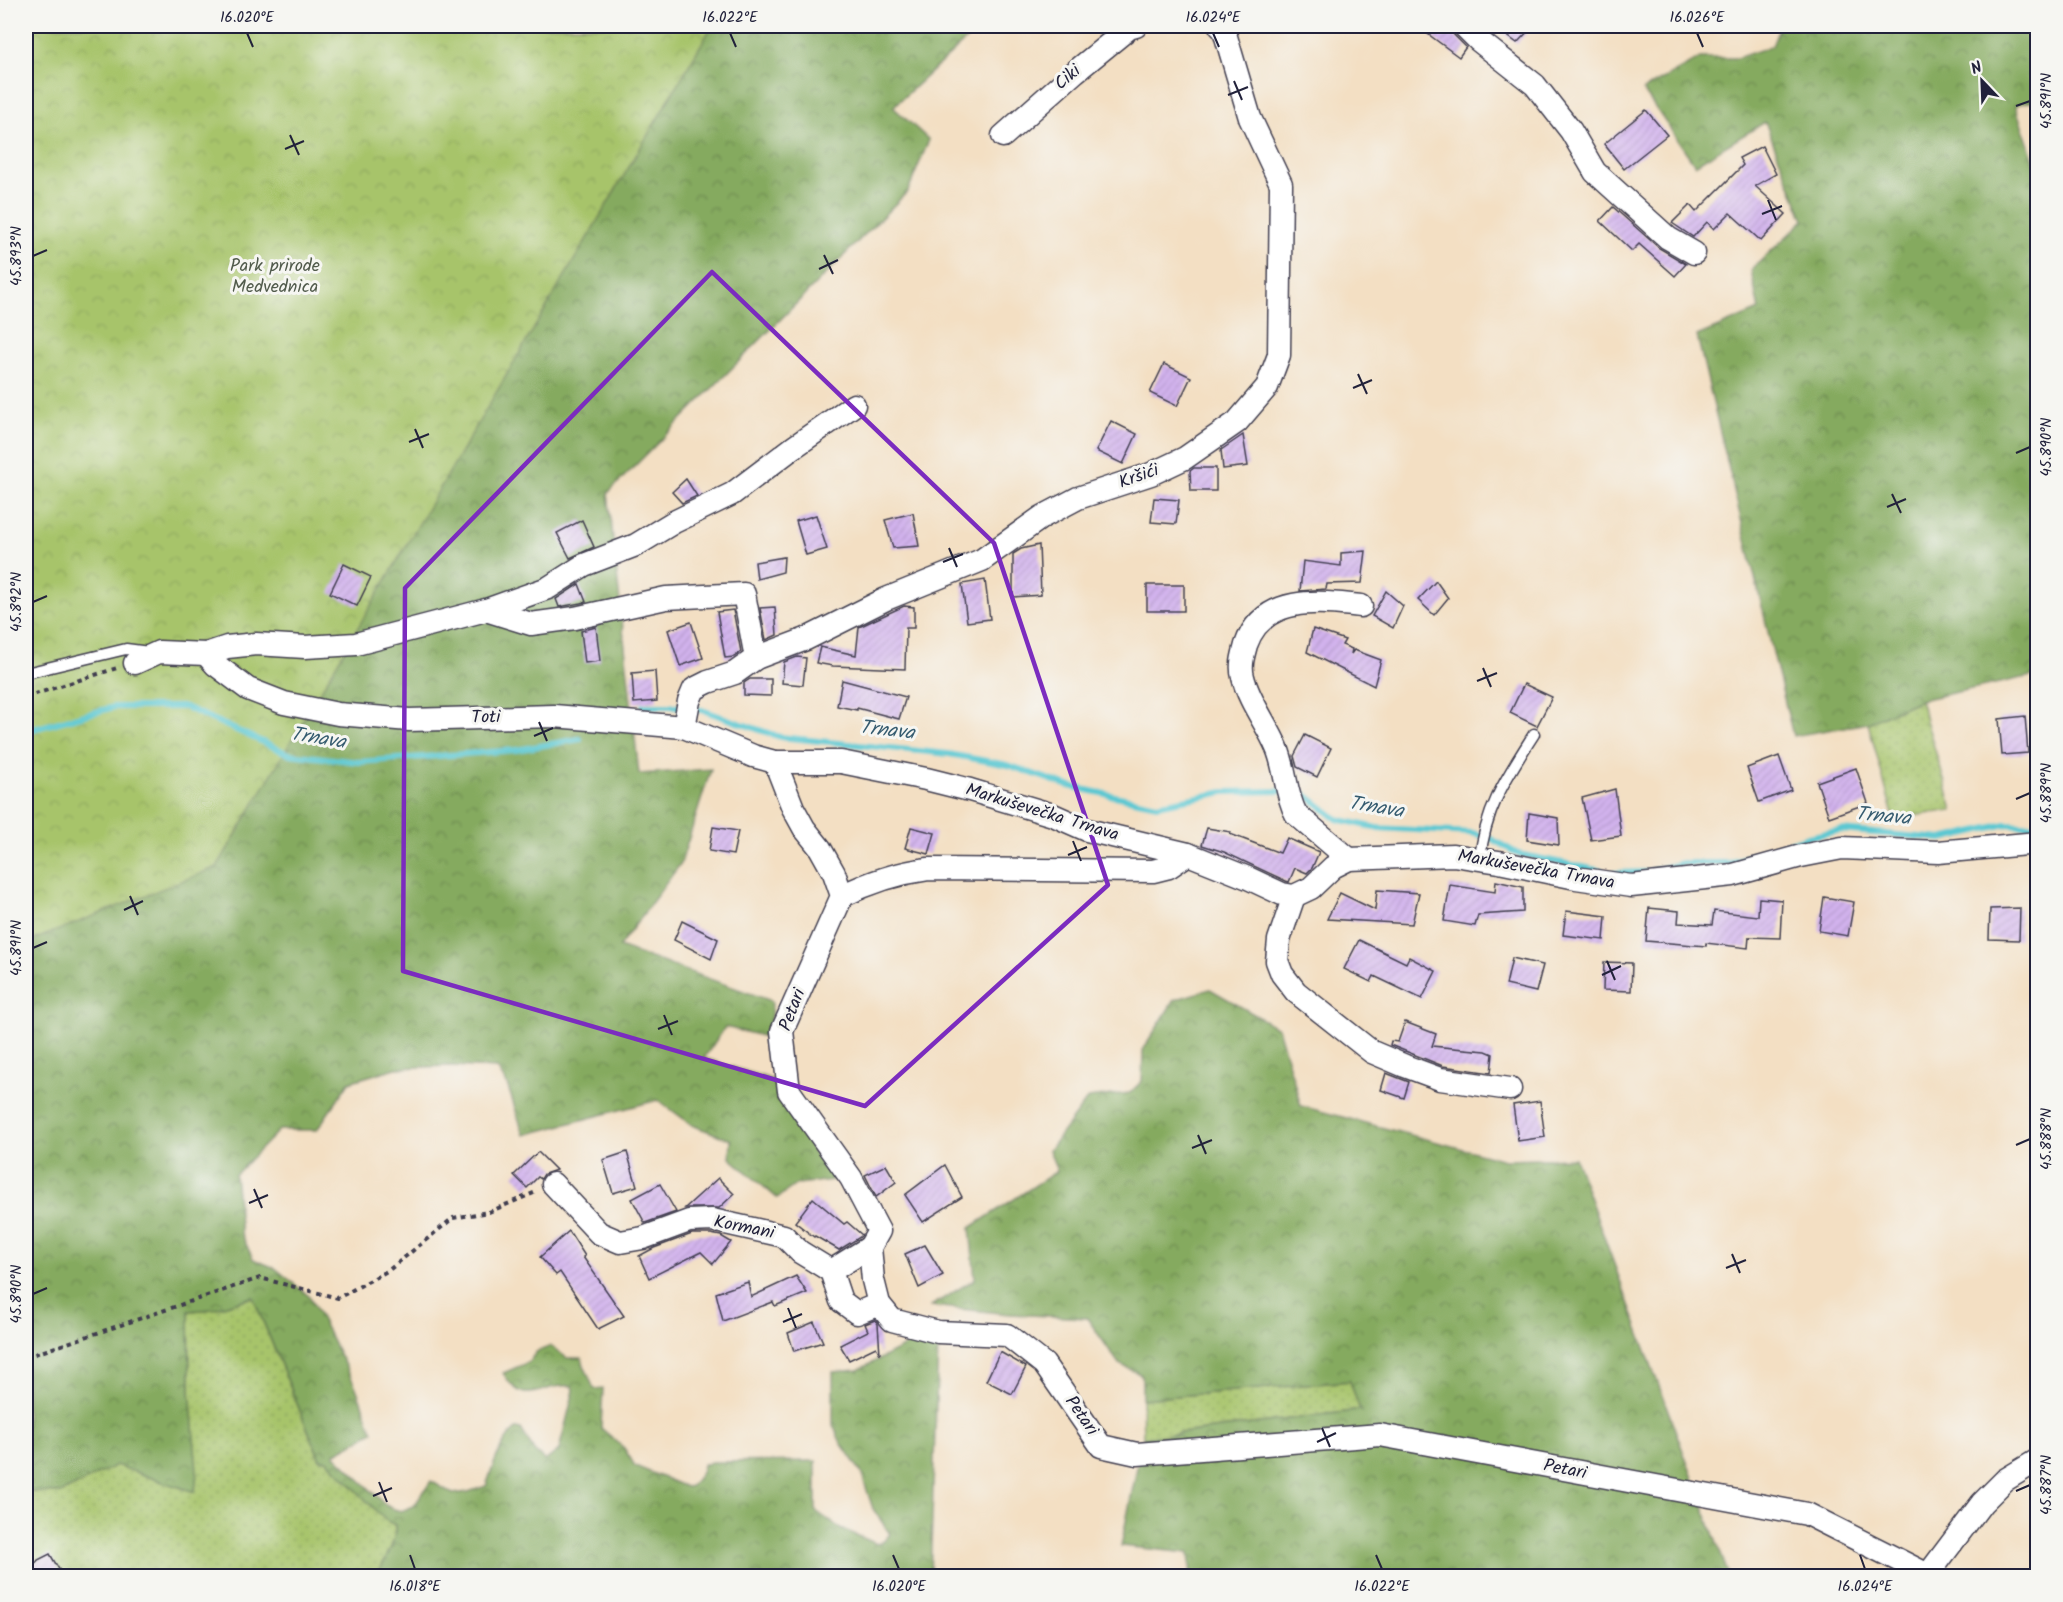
<svg xmlns="http://www.w3.org/2000/svg" width="2063" height="1602" font-family="Kalam,sans-serif">
<style>
.grass{fill:url(#grass-dots);stroke:#647353;stroke-width:1.5}
.forest{fill:url(#forest-crowns);stroke:#54664d;stroke-width:1.5}
.park{fill:url(#park-crowns);stroke:#647353;stroke-width:1.5}
.lines{fill:none;stroke-linecap:round;stroke-linejoin:round}
.stream{stroke:#5bc8d2;stroke-width:6}
.building{fill:url(#building-hatch)}
.lane-casing{stroke:#413e4f;stroke-width:13}
.street-casing{stroke:#413e4f;stroke-width:25}
.path{stroke:#413e4f;stroke-width:4;stroke-dasharray:4.5 4.5;stroke-linecap:butt}
.lane{stroke:#fff;stroke-width:10}
.street{stroke:#fff;stroke-width:22}
.marked{fill:none;stroke:#7b2cbf;stroke-width:4.5;stroke-linejoin:round}
.ticks{fill:none;stroke:#22223b;stroke-width:2}
.labels{text-anchor:middle;dominant-baseline:central;stroke-width:6;stroke-linejoin:round;paint-order:stroke}
.street-label{font-size:18px;fill:#22223b;stroke:#f6f6f2}
.park-label{font-size:18px;fill:#515b4c;stroke:#f6f6f2}
.water-label{font-size:20px;font-style:italic;fill:#365c70;stroke:#f6f6f2}
.neatline{fill:none;stroke:#22223b;stroke-width:2}
.ticks-label{font-size:15px;text-anchor:middle;fill:#22223b}
</style>
<defs>
<pattern id="grass-dots" width="8" height="8" patternUnits="userSpaceOnUse" patternTransform="scale(1.5)"><rect width="8" height="8" fill="#a7c46b"/><path d="M2 2h.1M6 6h.1" fill="none" stroke="#8fa85e" stroke-width="1.8" stroke-linecap="round"/></pattern>
<pattern id="forest-crowns" width="20" height="18" patternUnits="userSpaceOnUse" patternTransform="scale(1.5)"><rect width="20" height="18" fill="#85aa5f"/><path d="M2 6a3 3 0 1 1 6 0M12 15a3 3 0 1 1 6 0" fill="none" stroke="#6c8a50"/></pattern>
<pattern id="park-crowns" width="20" height="18" patternUnits="userSpaceOnUse" patternTransform="scale(1.5)"><rect width="20" height="18" fill="#a7c46b"/><path d="M2 6a3 3 0 1 1 6 0M12 15a3 3 0 1 1 6 0" fill="none" stroke="#8fa85e"/></pattern>
<pattern id="building-hatch" width="6" height="6" patternUnits="userSpaceOnUse" patternTransform="scale(1.5)"><rect width="6" height="6" fill="#d2b2ed"/><path d="M-1 1l2-2M0 6l6-6M5 7l2-2" fill="none" stroke="#b499cc"/></pattern>
</defs>
<rect width="100%" height="100%" fill="#f6f6f2"/>
<filter id="ink" filterUnits="userSpaceOnUse"><feTurbulence type="fractalNoise" baseFrequency=".0167" numOctaves="2"/><feDisplacementMap in="SourceGraphic" scale="12" xChannelSelector="R" yChannelSelector="G"/><feConvolveMatrix kernelMatrix="1 2 1 2 8 2 1 2 1" color-interpolation-filters="sRGB"/></filter>
<filter id="wash" filterUnits="userSpaceOnUse"><feTurbulence type="fractalNoise" baseFrequency=".008" numOctaves="4" result="noise"/><feDisplacementMap in="SourceGraphic" scale="24" xChannelSelector="R" yChannelSelector="G"/><feGaussianBlur stdDeviation="1.35" result="paint"/><feColorMatrix in="noise" values="0 0 0 0 0 0 0 0 0 0 0 0 0 0 0 0 0 1.4 0 .05"/><feComposite in="paint" operator="in"/></filter>
<g filter="url(#wash)">
<rect width="100%" height="100%" fill="#f3dfc3"/>
<g class="grass">
<polygon points="1920,700 1953,810 1894,819 1868,723"/>
<path d="M253 1297 320 1459 327 1460 385 1519 395 1525C397 1542 384 1562 376 1576H26V1492L61 1493 116 1464 160 1481 195 1492 190 1390 189 1311 213 1309Z"/>
<polygon points="1350,1381 1360,1410 1143,1438 1142,1399"/>
</g>
<g class="forest">
<path d="M26 26H981L893 107 929 140 908 191 608 493 639 774 711 769 681 863 619 947 772 1001 770 1038 725 1027 704 1058 774 1080 811 1148 834 1180 797 1184 777 1198 730 1158 731 1140 692 1125 658 1100 524 1135 507 1084 497 1068 450 1066 396 1068 349 1082 317 1130H279L235 1175 241 1233 253 1259 275 1268 310 1297 355 1385 373 1432 334 1454 387 1506 394 1509 401 1511 414 1506 431 1481 453 1494 468 1492 486 1486C493 1467 500 1441 516 1429H521L534 1451 545 1461 559 1450 574 1390 572 1386C541 1382 525 1412 503 1373L529 1362 536 1352 551 1346 567 1358H581L594 1389 603 1388 601 1428 624 1448 635 1466 686 1487 691 1486 701 1473 703 1465 711 1462 816 1461V1511L840 1528 877 1544 884 1541 890 1534 873 1509 861 1472 841 1443 833 1425V1372L858 1370 909 1344 938 1346 930 1576H376C384 1562 397 1542 395 1525L385 1520 327 1460 320 1459 253 1297 213 1309 189 1311 190 1390 197 1472 195 1492 160 1481 116 1465 61 1493 26 1492Z"/>
<polygon points="1780,26 2038,26 2037,100 2015,105 2038,172 2037,675 1920,700 1868,723 1793,736 1697,336 1759,310 1751,270 1804,220 1765,122 1695,165 1643,90 1700,58 1737,58 1772,46"/>
<polygon points="1210,989 1278,1028 1301,1106 1505,1160 1575,1158 1729,1576 1191,1576 1189,1553 1121,1546 1143,1438 1360,1410 1350,1381 1142,1399 1142,1375 1119,1364 1087,1318 1009,1314 931,1306 975,1279 970,1228 1057,1171 1049,1150 1088,1098 1130,1093 1142,1081 1143,1050 1174,1000"/>
</g>
<polygon class="park" points="26,26 712,26 217,867 26,943"/>
<g class="lines">
<g class="stream">
<polyline points="643,706 673,706 702,710 780,737 949,754 1008,765 1068,786 1157,805 1224,792 1283,791"/>
<polyline points="26,731 114,707 185,707 289,754 359,762 516,750 580,739"/>
<polyline points="1293,791 1305,794 1337,819 1377,828 1472,833 1490,838 1518,854 1602,871"/>
<polyline points="1615,873 1648,872 1683,863 1728,863 1808,837 1841,830 1942,839 2006,824 2038,826"/>
</g>
</g>
<g id="blocks">
<g class="building">
<polygon points="1417,26 1451,26 1454,35 1466,47 1459,57"/>
<polygon points="1494,26 1533,26 1517,43"/>
<polygon points="1646,110 1667,135 1624,169 1604,144"/>
<polygon points="1762,146 1776,174 1755,186 1786,214 1761,241 1730,213 1714,229 1707,222 1693,237 1672,223 1690,205 1696,212 1743,165 1739,158"/>
<polygon points="1613,207 1659,248 1686,264 1675,276 1639,244 1632,251 1600,221"/>
<polygon points="1164,364 1191,377 1177,406 1150,393"/>
<polygon points="1111,421 1137,434 1123,464 1096,451"/>
<polygon points="1243,435 1248,466 1223,469 1221,450"/>
<polygon points="1194,468 1216,468 1216,491 1191,491 1190,471"/>
<polygon points="686,479 697,496 682,503 672,492"/>
<polygon points="1154,498 1179,500 1176,524 1151,522"/>
<polygon points="913,513 919,546 893,548 885,520"/>
<polygon points="816,515 827,549 806,555 796,521"/>
<polygon points="582,520 594,547 570,558 557,533"/>
<polygon points="1039,545 1041,595 1013,597 1013,554 1021,549"/>
<polygon points="1366,551 1362,583 1327,584 1326,589 1300,591 1303,561 1341,566 1341,553"/>
<polygon points="784,557 783,572 757,579 755,562"/>
<polygon points="344,564 371,577 357,606 330,593"/>
<polygon points="985,580 990,619 967,622 962,584"/>
<polygon points="1436,581 1448,598 1434,615 1418,600"/>
<polygon points="579,584 586,602 559,607 556,599"/>
<rect x="1147" y="585" width="37" height="26"/>
<polygon points="1386,591 1403,606 1393,628 1372,616"/>
<polygon points="904,606 914,607 914,628 906,628 905,669 833,666 816,663 820,647 856,655 859,627"/>
<polygon points="775,607 777,635 766,640 760,608"/>
<polygon points="733,610 741,652 734,657 725,658 717,612"/>
<polygon points="691,622 703,658 680,666 668,630"/>
<polygon points="596,627 600,661 585,663 581,631"/>
<polygon points="1313,629 1345,640 1342,645 1352,649 1351,654 1354,650 1381,660 1374,686 1307,652"/>
<polygon points="797,657 806,658 803,685 782,683 784,662"/>
<polygon points="655,671 657,701 634,703 632,673"/>
<polygon points="750,679 771,679 771,696 744,695 744,683"/>
<polygon points="842,680 906,697 899,719 857,708 857,710 837,706"/>
<polygon points="1524,684 1552,697 1537,726 1510,713"/>
<polygon points="2025,716 2028,753 2002,755 1999,719"/>
<polygon points="1305,735 1331,748 1317,777 1297,767 1294,756"/>
<polygon points="1779,756 1791,790 1759,802 1747,768"/>
<polygon points="1856,768 1868,803 1829,817 1817,782"/>
<polygon points="1615,789 1621,836 1591,840 1582,798"/>
<polygon points="1529,813 1558,818 1559,845 1527,840"/>
<polygon points="713,827 738,831 733,855 709,851"/>
<polygon points="911,827 935,833 929,854 905,848"/>
<polygon points="1207,828 1231,832 1230,834 1280,853 1287,838 1319,852 1312,868 1307,873 1295,868 1289,882 1286,881 1224,852 1202,845"/>
<polygon points="1496,881 1523,887 1523,912 1478,915 1475,926 1444,921 1450,885 1495,892"/>
<polygon points="1377,890 1419,893 1412,924 1327,919 1340,893 1375,910"/>
<polygon points="1824,897 1854,902 1848,936 1819,931"/>
<polygon points="1759,898 1782,900 1780,938 1749,937 1748,948 1706,943 1706,946 1646,941 1649,908 1679,911 1678,923 1712,925 1714,911 1758,916"/>
<polygon points="2020,908 2019,940 1989,939 1990,909"/>
<polygon points="1566,911 1606,916 1604,940 1563,935"/>
<polygon points="682,921 718,939 711,959 674,940"/>
<polygon points="1359,940 1406,963 1409,957 1436,971 1422,999 1374,976 1371,982 1344,969"/>
<polygon points="1512,958 1543,965 1536,992 1506,985"/>
<polygon points="1604,962 1632,963 1631,991 1603,990"/>
<polygon points="1405,1022 1436,1034 1432,1046 1486,1051 1493,1054 1491,1073 1443,1066 1390,1045 1391,1041 1398,1042"/>
<polygon points="1386,1073 1409,1082 1404,1098 1381,1090"/>
<polygon points="1540,1101 1545,1137 1518,1141 1513,1105"/>
<polygon points="538,1152 556,1170 544,1174 541,1179 538,1177 527,1188 514,1175"/>
<polygon points="627,1152 637,1186 613,1193 603,1160"/>
<polygon points="886,1165 896,1182 876,1197 865,1175"/>
<polygon points="945,1165 962,1197 923,1222 905,1195"/>
<polygon points="718,1178 734,1194 719,1208 685,1208"/>
<polygon points="660,1184 676,1212 645,1223 632,1199"/>
<polygon points="813,1198 844,1224 847,1222 862,1235 860,1237 839,1250 815,1236 814,1237 795,1222"/>
<polygon points="569,1231 585,1256 583,1257 624,1316 598,1329 560,1272 556,1275 540,1257"/>
<polygon points="692,1234 711,1234 721,1236 731,1242 713,1264 701,1252 649,1278 639,1256 654,1248"/>
<polygon points="925,1245 943,1275 919,1288 905,1254"/>
<polygon points="796,1276 807,1293 775,1306 773,1302 723,1321 716,1293 748,1282 751,1297"/>
<polygon points="875,1320 878,1324 880,1354 876,1347 849,1360 840,1345 868,1331 865,1324"/>
<polygon points="814,1322 823,1342 794,1351 788,1333"/>
<polygon points="1000,1352 1026,1367 1012,1394 986,1381"/>
<polygon points="50,1554 60,1571 53,1576 26,1576 38,1560"/>
</g>
</g>
</g>
<g filter="url(#ink)">
<use href="#blocks" fill-opacity="0" stroke="#413e4f" stroke-width="1.5"/>
<g class="lines">
<defs>
<g id="lane">
<polyline points="26,673 126,649 149,652"/>
<path d="M1480 859C1485 808 1508 775 1534 734"/>
</g>
<g id="street">
<polyline points="1464,26 1478,40 1535,85 1571,131 1595,172 1668,238 1694,253"/>
<polyline points="1003,136 1075,72 1129,28 1136,26"/>
<polyline points="486,610 548,588 584,565 636,545 674,522 732,494 794,447 854,405"/>
<polyline points="206,654 216,665 248,689 284,703 338,714 409,720 554,716 684,727 753,756 775,762 841,762 926,779 970,790 1053,815 1087,830 1188,854 1248,878 1282,894 1294,896 1311,888 1333,867 1349,859 1453,855 1499,862 1576,878 1631,886 1733,875 1801,856 1842,848 1938,852 2038,843"/>
<polyline points="135,663 159,652 206,654 227,647 256,644 305,647 356,644 486,610 531,624 575,618 666,598 744,594 756,658"/>
<polyline points="684,727 689,701 694,689 708,682 735,673 756,658 806,639 886,599 982,560 1042,517 1078,498 1151,474 1185,458 1237,422 1267,387 1279,355 1281,184 1250,118 1224,30 1220,26"/>
<polyline points="775,762 793,808 804,828 820,848 834,873 842,896 782,1031 789,1091 851,1178 879,1231 870,1247 873,1280 879,1304 892,1320 938,1332 1007,1335 1044,1364 1101,1446 1137,1454 1380,1435 1807,1514 1930,1576"/>
<path d="M1349 859 1296 814C1285 793 1286 769 1277 748 1267 724 1249 702 1243 677 1240 666 1243 656 1246 645 1263 595 1318 601 1361 606"/>
<path d="M842 896C870 882 897 873 928 869L1153 871 1169 867 1188 854"/>
<polyline points="1294,896 1279,940 1277,961 1282,974 1296,992 1372,1052 1405,1066 1440,1079 1510,1089"/>
<polyline points="553,1184 599,1233 620,1242 643,1238 689,1221 712,1220 784,1236 800,1252 831,1271 870,1247"/>
<polyline points="831,1271 841,1301 857,1313 879,1304"/>
<polyline points="1927,1576 1982,1503 2005,1480 2038,1460"/>
</g>
</defs>
<use href="#lane" class="lane-casing"/>
<use href="#street" class="street-casing"/>
<g class="path">
<polyline points="26,697 117,668"/>
<polyline points="26,1357 260,1278 338,1298 389,1270 453,1218 489,1212 536,1192"/>
</g>
<use href="#lane" class="lane"/>
<use href="#street" class="street"/>
</g>
</g>
<path class="marked" d="M712 272 994 543 1108 885 865 1106 403 971 405 588Z"/>
<path class="ticks" d="M247 33 253 47M730 33 736 47M1213 33 1219 47M1697 33 1703 47M1234 81 1242 100M1228 95 1248 87M2016 106 2030 101M290 135 299 155M285 149 304 141M1768 200 1776 220M1762 214 1782 206M824 255 833 274M33 256 47 250M819 269 838 260M1358 374 1367 394M1353 388 1372 380M415 429 423 448M409 442 429 434M2016 453 2030 447M1892 494 1901 513M1887 507 1906 499M949 548 957 567M943 562 963 554M33 602 47 596M1483 668 1491 687M1477 681 1497 673M539 722 547 741M534 736 553 728M2016 799 2030 793M1073 841 1081 861M1068 855 1087 847M130 896 138 915M124 910 143 901M33 948 47 942M1607 961 1615 980M1602 975 1621 966M664 1015 672 1035M658 1029 678 1021M1198 1135 1206 1154M2016 1145 2030 1139M1192 1148 1212 1140M254 1189 262 1208M249 1203 268 1195M1732 1254 1740 1273M1726 1268 1746 1260M33 1294 47 1288M788 1308 796 1328M783 1322 802 1314M1322 1428 1330 1447M1317 1442 1336 1433M379 1482 387 1502M2016 1491 2030 1485M373 1496 392 1488M410 1555 415 1569M893 1555 899 1569M1376 1555 1382 1569M1860 1555 1865 1569"/>
<g class="labels">
<g class="street-label">
<text transform="translate(1068 78) rotate(-41)">Ciki</text>
<text transform="translate(1139 477) rotate(-20)">Kršići</text>
<text transform="translate(486 718) rotate(-1)">Toti</text>
<text transform="translate(1042 813) rotate(17)">Markuševečka Trnava</text>
<text transform="translate(1536 870) rotate(10)">Markuševečka Trnava</text>
<text transform="translate(793 1010) rotate(-69)">Petari</text>
<text transform="translate(744 1228) rotate(11)">Kormani</text>
<text transform="translate(1081 1416) rotate(55)">Petari</text>
<text transform="translate(1565 1470) rotate(11)">Petari</text>
</g>
<g class="park-label">
<text x="275" y="266">Park prirode<tspan x="275" dy="21">Medvednica</tspan></text>
</g>
<g class="water-label">
<text transform="translate(887 731) rotate(6)">Trnava</text>
<text transform="translate(318 739) rotate(9)">Trnava</text>
<text transform="translate(1376 808) rotate(9)">Trnava</text>
<text transform="translate(1883 817) rotate(5)">Trnava</text>
</g>
</g>
<rect width="2063" height="1602" fill="none" stroke="#f6f6f2" stroke-width="66"/>
<g transform="translate(1982 81) rotate(337)" stroke="#f6f6f2" stroke-width="4.5" paint-order="stroke">
<path d="M0-4.5L10 22L0 15L-10 22Z" fill="#22223b"/>
<text y="-9" font-size="16" font-weight="bold" text-anchor="middle" fill="#22223b">N</text>
</g>
<rect x="33" y="33" width="1997" height="1536" class="neatline"/>
<g class="ticks-label">
<text x="247" y="22">16.020°E</text>
<text x="730" y="22">16.022°E</text>
<text x="1213" y="22">16.024°E</text>
<text x="1697" y="22">16.026°E</text>
<text transform="translate(2046 101) rotate(-90)" y="5">45.891°N</text>
<text transform="translate(16 256) rotate(-90)" y="5">45.893°N</text>
<text transform="translate(2046 447) rotate(-90)" y="5">45.890°N</text>
<text transform="translate(16 602) rotate(-90)" y="5">45.892°N</text>
<text transform="translate(2046 793) rotate(-90)" y="5">45.889°N</text>
<text transform="translate(16 948) rotate(-90)" y="5">45.891°N</text>
<text transform="translate(2046 1139) rotate(-90)" y="5">45.888°N</text>
<text transform="translate(16 1294) rotate(-90)" y="5">45.890°N</text>
<text transform="translate(2046 1485) rotate(-90)" y="5">45.887°N</text>
<text x="415" y="1591">16.018°E</text>
<text x="899" y="1591">16.020°E</text>
<text x="1382" y="1591">16.022°E</text>
<text x="1865" y="1591">16.024°E</text>
</g>
</svg>
